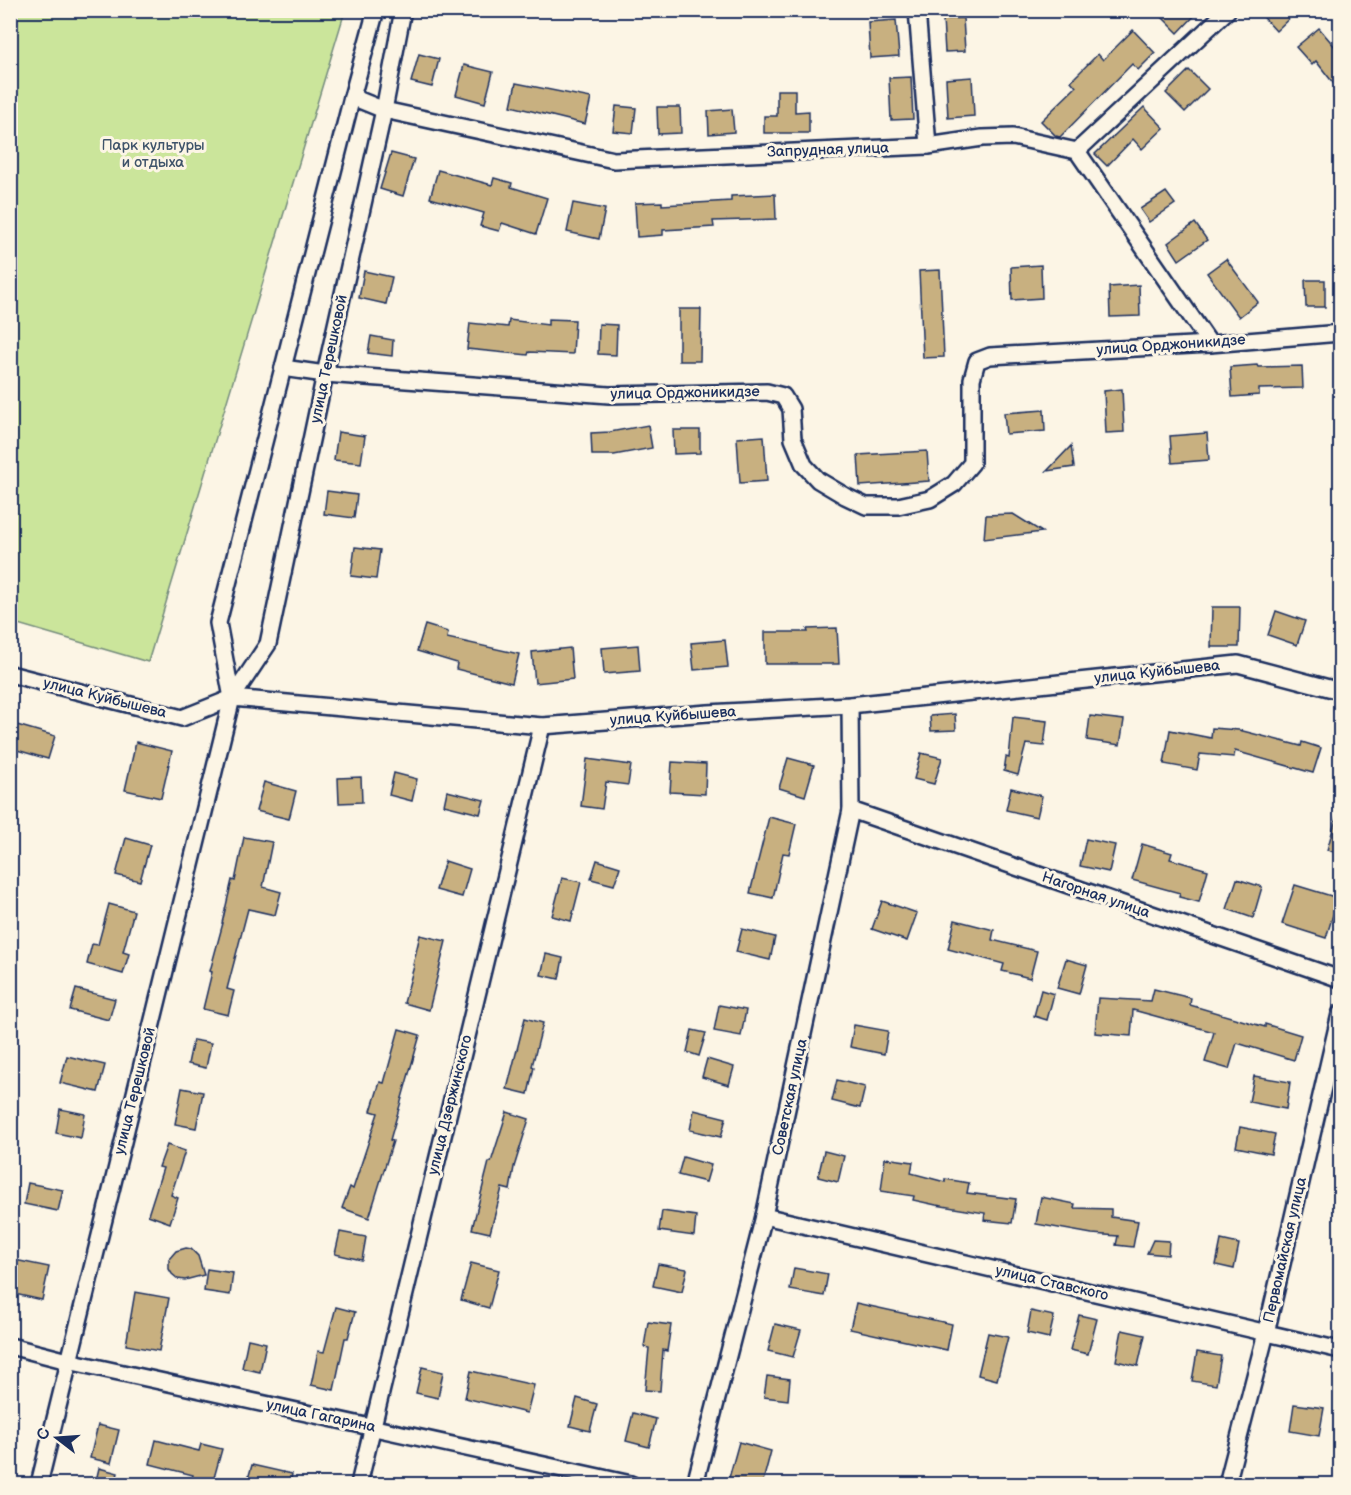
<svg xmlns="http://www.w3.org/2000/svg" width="1351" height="1495" font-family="'Balsamiq Sans',sans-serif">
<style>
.green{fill:#cbe59b;stroke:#738a7c;stroke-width:1.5}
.building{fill:#c8b080;stroke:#1b2f5e;stroke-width:1.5}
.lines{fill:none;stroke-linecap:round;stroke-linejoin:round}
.minor-casing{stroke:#1b2f5e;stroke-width:20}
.minor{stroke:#fcf5e5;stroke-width:15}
.labels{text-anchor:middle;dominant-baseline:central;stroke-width:6;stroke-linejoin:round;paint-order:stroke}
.park-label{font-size:15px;fill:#3e536a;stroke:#fcf5e5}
.street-label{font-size:15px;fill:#1b2f5e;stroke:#fcf5e5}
</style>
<rect width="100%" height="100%" fill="#fcf5e5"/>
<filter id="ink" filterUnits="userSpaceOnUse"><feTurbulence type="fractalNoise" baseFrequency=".0167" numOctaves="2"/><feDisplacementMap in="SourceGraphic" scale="12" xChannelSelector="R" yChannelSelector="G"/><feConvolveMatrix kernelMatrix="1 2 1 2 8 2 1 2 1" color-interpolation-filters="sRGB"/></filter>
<g filter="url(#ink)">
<polygon class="green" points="10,11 345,11 148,662 11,622"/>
<g class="building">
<polygon points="1155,10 1200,10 1178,33"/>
<polygon points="1257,10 1298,10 1276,31"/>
<polygon points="963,18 965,51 945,52 943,19"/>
<polygon points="896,20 899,56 870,58 868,22"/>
<polygon points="1319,28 1341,54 1341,93 1316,61 1312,65 1296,47"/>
<polygon points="1133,30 1155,53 1138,70 1132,64 1060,137 1056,136 1041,121 1076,87 1071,81 1098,54 1103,60"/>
<polygon points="419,54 439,59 432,87 411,82"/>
<polygon points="464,65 493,72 485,103 456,95"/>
<polygon points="1189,70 1208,89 1185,112 1166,93"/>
<polygon points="911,77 913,119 891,120 889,78"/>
<polygon points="972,77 974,116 948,118 946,79"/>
<polygon points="516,83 591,98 585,124 511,106"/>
<polygon points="777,90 795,90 795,112 809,111 809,133 764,133 764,116 777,116"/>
<polygon points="616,106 636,108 633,133 613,131"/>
<polygon points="657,107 680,107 681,133 658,134"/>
<polygon points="1144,107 1164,128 1142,149 1133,139 1107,166 1095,154"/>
<polygon points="732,109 734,132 709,134 708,111"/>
<polygon points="391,153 414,159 403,196 380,189"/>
<polygon points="438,170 492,185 494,178 512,183 511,187 547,198 536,234 502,223 499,231 480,226 484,213 430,198"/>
<polygon points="1166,192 1175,204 1149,222 1140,209"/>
<polygon points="775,194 776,219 713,221 714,227 663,230 663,235 637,237 635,203 662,202 662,205 731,201 731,196"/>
<polygon points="573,203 605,209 599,239 567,232"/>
<polygon points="1195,223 1207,240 1179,260 1168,243"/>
<polygon points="1226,259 1258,302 1239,317 1207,273"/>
<polygon points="1041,265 1042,298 1012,300 1011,267"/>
<polygon points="940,270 944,357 923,358 919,271"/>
<polygon points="364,271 392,277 386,304 359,298"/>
<polygon points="1305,280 1325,280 1325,307 1306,307"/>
<polygon points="1139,285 1140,316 1110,317 1109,287"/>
<polygon points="679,309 701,309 700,361 679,361"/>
<polygon points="548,319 575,320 573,354 529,352 528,355 467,349 470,323 508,327 509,320 548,325"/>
<polygon points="599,324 617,325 616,355 598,354"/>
<polygon points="371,336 393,340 392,356 368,353"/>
<polygon points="1257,365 1258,367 1302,366 1303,388 1259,389 1259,395 1232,397 1230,367"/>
<polygon points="1122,389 1124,432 1106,433 1104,391"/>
<polygon points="1044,410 1045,431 1006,434 1004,413"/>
<polygon points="648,425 652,448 614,455 592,455 591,433 610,432"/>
<polygon points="673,430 700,430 700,453 674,454"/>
<polygon points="338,432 365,436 361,463 334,460"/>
<polygon points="1207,433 1209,460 1172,463 1170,436"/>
<polygon points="764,436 767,481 740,483 737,438"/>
<polygon points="1071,446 1074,467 1047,471"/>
<polygon points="927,451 929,481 860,486 858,455"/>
<polygon points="327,491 357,495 354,518 324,514"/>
<polygon points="1013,514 1042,532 984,539 986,515"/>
<polygon points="355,547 380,550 376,579 351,576"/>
<polygon points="1212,607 1240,607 1239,647 1211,647"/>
<polygon points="1276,611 1305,621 1297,645 1268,635"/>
<polygon points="425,625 448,632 447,638 519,654 512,683 456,669 457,663 417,651"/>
<polygon points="837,628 839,664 765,664 765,632 808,632 807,629"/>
<polygon points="725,640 728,667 694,670 691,643"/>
<polygon points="638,645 640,671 604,674 602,648"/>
<polygon points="570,648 573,679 535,683 532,652"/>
<polygon points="955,714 956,730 931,731 930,716"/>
<polygon points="1090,716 1124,720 1120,745 1087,740"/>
<polygon points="1013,717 1047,721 1044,746 1026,744 1018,775 1004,771 1006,757 1009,758"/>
<polygon points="10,723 55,736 48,759 10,748"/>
<polygon points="1212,728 1239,730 1301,746 1302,742 1321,748 1313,773 1235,751 1234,757 1200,754 1197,770 1164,764 1170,730 1211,738"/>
<polygon points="136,742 172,751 161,798 125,790"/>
<polygon points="921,753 942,758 934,784 914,779"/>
<polygon points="788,758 814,765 805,796 779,788"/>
<polygon points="587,759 631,765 628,785 606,782 602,809 581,806"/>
<polygon points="672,762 706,764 705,794 670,792"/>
<polygon points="394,773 417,779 412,801 389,795"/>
<polygon points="361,777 362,802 339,803 338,778"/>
<polygon points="264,782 296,791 289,819 256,811"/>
<polygon points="1011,788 1042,796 1037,817 1006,810"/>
<polygon points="447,791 484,800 480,814 444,805"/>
<polygon points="1337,815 1341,816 1341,854 1327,850"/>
<polygon points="769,817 796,824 789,854 783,853 773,898 750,893"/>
<polygon points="244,837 272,842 263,887 281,892 275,915 248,909 227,989 234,991 228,1015 203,1009 212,972 210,971 223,923 222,923 232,880 235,881"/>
<polygon points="126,838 150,845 140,881 116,875"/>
<polygon points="1086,839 1115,845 1109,872 1080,866"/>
<polygon points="1142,844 1172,853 1170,859 1208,870 1199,902 1179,897 1180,893 1132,880"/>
<polygon points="597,860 620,867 614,885 591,879"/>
<polygon points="445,861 470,869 462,897 436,890"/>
<polygon points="562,878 581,882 571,921 552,916"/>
<polygon points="1237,879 1262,887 1253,918 1227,909"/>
<polygon points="1295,885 1338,898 1326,938 1282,924"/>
<polygon points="882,901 917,913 907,941 872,929"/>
<polygon points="109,904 134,911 123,952 129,954 123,974 87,964 92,944 98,945"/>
<polygon points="955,920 994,930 992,940 1037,951 1030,978 1002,971 1004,964 948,949"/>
<polygon points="742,929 775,937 770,960 736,952"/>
<polygon points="420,935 446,941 429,1010 404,1003 414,966 413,965"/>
<polygon points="546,954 563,958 559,979 541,975"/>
<polygon points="1066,959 1087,965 1079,994 1057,988"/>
<polygon points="76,989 115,999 109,1020 70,1010"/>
<polygon points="1154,989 1191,998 1190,1005 1265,1027 1265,1024 1301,1035 1294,1060 1237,1043 1229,1069 1205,1062 1214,1032 1133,1010 1131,1036 1095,1033 1098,998 1151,1001"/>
<polygon points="1041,990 1054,994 1047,1020 1034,1016"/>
<polygon points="719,1005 746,1010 741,1036 714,1031"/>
<polygon points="525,1018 543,1023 532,1066 534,1067 528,1094 507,1089"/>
<polygon points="854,1025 888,1031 884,1054 850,1047"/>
<polygon points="399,1029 420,1035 390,1140 393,1141 369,1218 342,1208 350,1187 353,1189 378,1113 371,1111 380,1082 384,1083"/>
<polygon points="692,1030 706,1033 699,1056 687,1052"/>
<polygon points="193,1040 211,1043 206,1068 188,1064"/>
<polygon points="67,1056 105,1065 98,1092 60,1083"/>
<polygon points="707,1059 734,1067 729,1085 702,1077"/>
<polygon points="1254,1076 1290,1082 1286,1109 1249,1102"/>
<polygon points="837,1080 865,1087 860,1108 832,1101"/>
<polygon points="182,1088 203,1092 196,1128 175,1124"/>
<polygon points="60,1109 85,1114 81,1138 56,1133"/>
<polygon points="694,1110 726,1118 721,1137 690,1130"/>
<polygon points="507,1112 529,1119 514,1167 510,1190 502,1188 490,1233 472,1229 489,1162 491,1162"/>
<polygon points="1240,1127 1275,1134 1271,1154 1236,1147"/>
<polygon points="167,1145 185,1151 171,1195 178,1198 170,1223 148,1215 163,1168 159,1167"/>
<polygon points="824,1151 844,1156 838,1182 818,1177"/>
<polygon points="683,1157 711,1165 706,1182 678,1175"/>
<polygon points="885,1158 913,1162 911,1173 945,1182 945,1179 969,1183 967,1193 1016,1199 1012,1223 984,1220 985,1213 936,1205 913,1200 914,1196 881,1191"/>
<polygon points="28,1183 63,1190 58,1211 24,1204"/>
<polygon points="1041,1197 1075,1204 1074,1208 1111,1209 1111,1217 1138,1221 1133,1247 1116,1245 1118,1236 1092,1234 1036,1224"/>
<polygon points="662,1211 696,1216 694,1236 659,1231"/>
<polygon points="340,1232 366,1237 362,1260 335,1254"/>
<polygon points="1153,1240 1169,1241 1168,1255 1147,1253"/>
<polygon points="1221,1240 1239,1244 1234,1269 1216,1265"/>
<polygon points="186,1248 191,1249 198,1256 204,1275 185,1280 178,1279 172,1274 169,1269 169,1259 176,1251"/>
<polygon points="10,1259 49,1267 42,1300 10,1293"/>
<polygon points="471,1263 499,1270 489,1308 461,1300"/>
<polygon points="658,1264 687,1269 682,1292 653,1286"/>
<polygon points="794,1268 828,1274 824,1296 790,1290"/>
<polygon points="207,1269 233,1273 230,1295 204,1291"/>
<polygon points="135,1292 169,1298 159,1351 126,1345"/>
<polygon points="856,1303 952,1324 947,1350 850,1329"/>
<polygon points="336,1307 355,1312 348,1338 345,1338 334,1390 311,1385 318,1351 324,1352"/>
<polygon points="1031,1311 1054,1316 1049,1338 1027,1333"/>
<polygon points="1079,1315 1097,1319 1088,1354 1070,1350"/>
<polygon points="648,1322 671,1325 667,1351 663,1350 660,1391 645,1390 649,1348 644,1347"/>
<polygon points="775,1324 801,1330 793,1357 768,1351"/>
<polygon points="1122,1330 1145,1335 1138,1366 1116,1361"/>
<polygon points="988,1333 1008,1337 997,1380 978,1375"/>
<polygon points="248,1339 266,1343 260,1372 242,1368"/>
<polygon points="1197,1352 1221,1356 1216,1385 1192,1381"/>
<polygon points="422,1367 443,1372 438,1398 416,1393"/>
<polygon points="471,1371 534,1385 527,1413 465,1398"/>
<polygon points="767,1376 790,1379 788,1400 764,1397"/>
<polygon points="577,1398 597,1404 590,1431 570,1426"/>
<polygon points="1294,1404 1324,1408 1319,1436 1290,1431"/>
<polygon points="633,1413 656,1419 649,1447 626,1441"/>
<polygon points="98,1425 119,1430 111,1463 90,1458"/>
<polygon points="156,1440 199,1451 201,1444 222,1449 212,1485 190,1485 193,1475 150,1464"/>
<polygon points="739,1442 771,1451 762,1485 727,1485"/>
<polygon points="252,1465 292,1474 290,1485 274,1485 248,1479"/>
<polygon points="99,1468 118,1473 115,1485 95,1485"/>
</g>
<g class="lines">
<defs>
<g id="minor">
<polyline points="917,10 928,146"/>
<polyline points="352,97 384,110 614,160 928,146 982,138 1013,137 1077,151 1210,344"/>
<polyline points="1077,151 1228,10"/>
<polyline points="283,368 325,374 609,395 767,392 783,396 791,409 793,439 804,465 818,480 845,496 866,506 898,506 930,499 954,484 972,463 972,379 977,361 990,356 1210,344 1340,333"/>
<polyline points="10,674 182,718 232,698 542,726 708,713 850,705 1238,664 1340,691"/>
<polyline points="232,698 218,623 352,97 376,10"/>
<polyline points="851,810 1340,979"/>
<polyline points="764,1216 1340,1350"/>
<polyline points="10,1346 68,1361 631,1484"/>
<polyline points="39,1484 232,698 268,644 325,374 384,110 403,10"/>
<polyline points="359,1484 542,726"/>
<polyline points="695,1484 764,1216 851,810 850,705"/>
<polyline points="1227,1484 1266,1333 1340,1014"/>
</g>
</defs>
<use href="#minor" class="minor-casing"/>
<use href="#minor" class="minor"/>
</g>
</g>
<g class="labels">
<g class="park-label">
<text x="153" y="145">Парк культуры<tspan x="153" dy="17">и отдыха</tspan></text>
</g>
<g class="street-label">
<text transform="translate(828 150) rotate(-2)">Запрудная улица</text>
<text transform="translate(1171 345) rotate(-4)">улица Орджоникидзе</text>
<text transform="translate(329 359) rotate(-78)">улица Терешковой</text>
<text transform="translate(685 393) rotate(-1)">улица Орджоникидзе</text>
<text transform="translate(1157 672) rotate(-6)">улица Куйбышева</text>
<text transform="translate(105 698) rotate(14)">улица Куйбышева</text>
<text transform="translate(673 716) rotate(-4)">улица Куйбышева</text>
<text transform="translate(1096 895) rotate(19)">Нагорная улица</text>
<text transform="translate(135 1091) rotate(-76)">улица Терешковой</text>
<text transform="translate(790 1097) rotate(-78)">Советская улица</text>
<text transform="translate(450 1105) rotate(-76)">улица Дзержинского</text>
<text transform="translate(1285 1250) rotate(-77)">Первомайская улица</text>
<text transform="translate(1052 1283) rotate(13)">улица Ставского</text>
<text transform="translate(321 1416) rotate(12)">улица Гагарина</text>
</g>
</g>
<rect width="1351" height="1495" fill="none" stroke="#fcf5e5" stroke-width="36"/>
<rect x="18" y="18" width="1315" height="1459" fill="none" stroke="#1b2f5e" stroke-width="2" filter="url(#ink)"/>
<g transform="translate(57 1438) rotate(287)" stroke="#fcf5e5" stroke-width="4.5" paint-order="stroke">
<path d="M0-4.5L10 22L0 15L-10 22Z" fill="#1b2f5e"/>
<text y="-9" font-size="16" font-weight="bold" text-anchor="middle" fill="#1b2f5e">С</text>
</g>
</svg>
